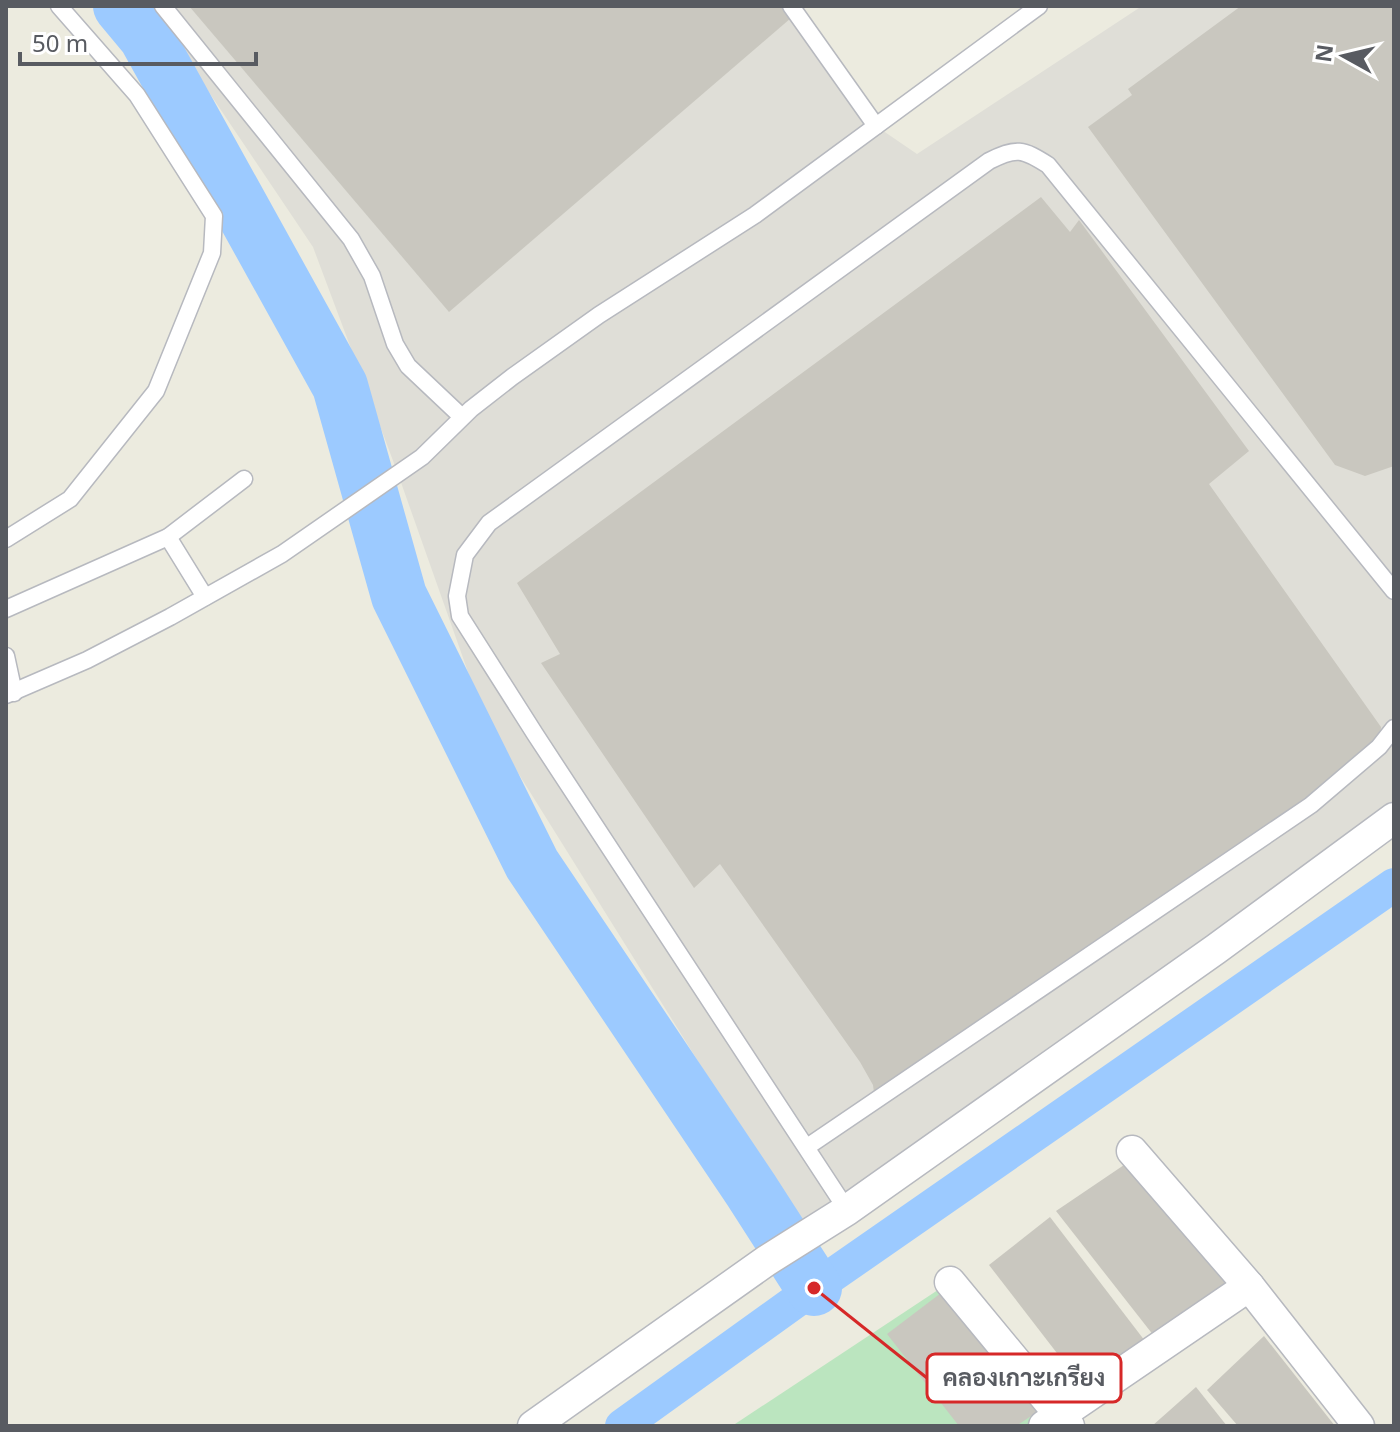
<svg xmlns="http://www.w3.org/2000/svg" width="1400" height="1432" font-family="'Noto Sans',Sarabun,sans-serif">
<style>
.industrial{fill:#dfded7}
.green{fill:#bbe5bf}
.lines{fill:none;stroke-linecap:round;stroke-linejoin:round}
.canal{stroke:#9ccaff;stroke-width:34}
.river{stroke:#9ccaff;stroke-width:56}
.building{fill:#c9c7bf}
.lane-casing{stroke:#b7b9bf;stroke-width:19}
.street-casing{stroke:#b7b9bf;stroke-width:33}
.lane{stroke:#fff;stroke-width:16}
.street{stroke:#fff;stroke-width:30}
.leader{fill:none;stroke:#d62828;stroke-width:3}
.callout-dot{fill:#d62828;stroke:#fff;stroke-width:3}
.callout{fill:#fff;stroke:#d62828;stroke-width:3}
.callout-label{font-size:24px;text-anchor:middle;font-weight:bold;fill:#585b61}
</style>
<rect width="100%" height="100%" fill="#ecebdf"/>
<polygon class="industrial" points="151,6 780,6 876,126 917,154 1142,6 1394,6 1394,821 806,1234 485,720 398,474 313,247"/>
<polygon class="green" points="950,1282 1059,1415 1044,1426 732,1426"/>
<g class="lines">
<polyline class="canal" points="622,1426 814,1288 1394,885"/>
<polyline class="river" points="121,6 146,36 340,386 399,596 532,864 751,1190 814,1288"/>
</g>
<g class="building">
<polygon points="189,6 780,6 791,18 449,312"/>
<polygon points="1241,6 1394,6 1394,466 1365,476 1335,465 1088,127 1132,95 1128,89"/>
<polygon points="1041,197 1070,232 1079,220 1249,451 1209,484 1381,727 1379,747 875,1100 873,1085 860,1062 720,864 694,888 541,663 560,654 517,583"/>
<polygon points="1124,1165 1228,1286 1154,1336 1056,1211"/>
<polygon points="1050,1217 1145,1341 1080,1383 989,1265"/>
<polygon points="945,1290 1042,1409 1016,1426 959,1426 887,1334"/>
<polygon points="1264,1336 1335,1426 1238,1426 1207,1390"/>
<polygon points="1196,1387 1227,1426 1152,1426"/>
</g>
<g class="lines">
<defs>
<g id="lane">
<polyline points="163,6 351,239 372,276 395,344 408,366 462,417"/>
<polyline points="791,6 876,126"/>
<polyline points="168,537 205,597"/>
<polyline points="6,539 70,499 156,391 212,253 214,216 137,95 59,6"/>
<polyline points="6,609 168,537 244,479"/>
<polyline points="6,656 14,693"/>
<polyline points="6,695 87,660 170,617 282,554 422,457 471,409 512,377 599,315 755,215 1039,6"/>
<polyline points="807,1147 1311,805 1379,747 1394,728"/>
<path d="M847 1210 535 734 460 616 457 596 465 555 489 523 989 161C1016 147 1023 149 1048 165L1394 591"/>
</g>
<g id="street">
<polyline points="1132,1151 1249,1286 1359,1426"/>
<polyline points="950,1282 1069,1426"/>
<polyline points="533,1426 766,1261 847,1210 1216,949 1394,818"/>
<polyline points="1044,1426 1249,1286"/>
</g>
</defs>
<use href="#lane" class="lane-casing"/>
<use href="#street" class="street-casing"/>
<use href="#lane" class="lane"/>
<use href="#street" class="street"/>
</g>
<path class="leader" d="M814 1288L927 1378"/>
<circle class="callout-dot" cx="814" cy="1288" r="8"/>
<rect class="callout" x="927" y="1354" width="194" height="48" rx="8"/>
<g class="callout-label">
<text x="1024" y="1386">คลองเกาะเกรียง</text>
</g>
<rect width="1400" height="1432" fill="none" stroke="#585b61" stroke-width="16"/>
<g transform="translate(1344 56) rotate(278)" stroke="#ffffff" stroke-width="6" paint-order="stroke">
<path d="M0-6L14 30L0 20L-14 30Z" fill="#585b61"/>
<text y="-12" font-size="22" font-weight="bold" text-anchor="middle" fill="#585b61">N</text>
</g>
<path d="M20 52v12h236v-12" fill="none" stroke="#585b61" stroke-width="4"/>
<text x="32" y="52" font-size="24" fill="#585b61" stroke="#ffffff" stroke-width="6" paint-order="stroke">50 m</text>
</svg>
